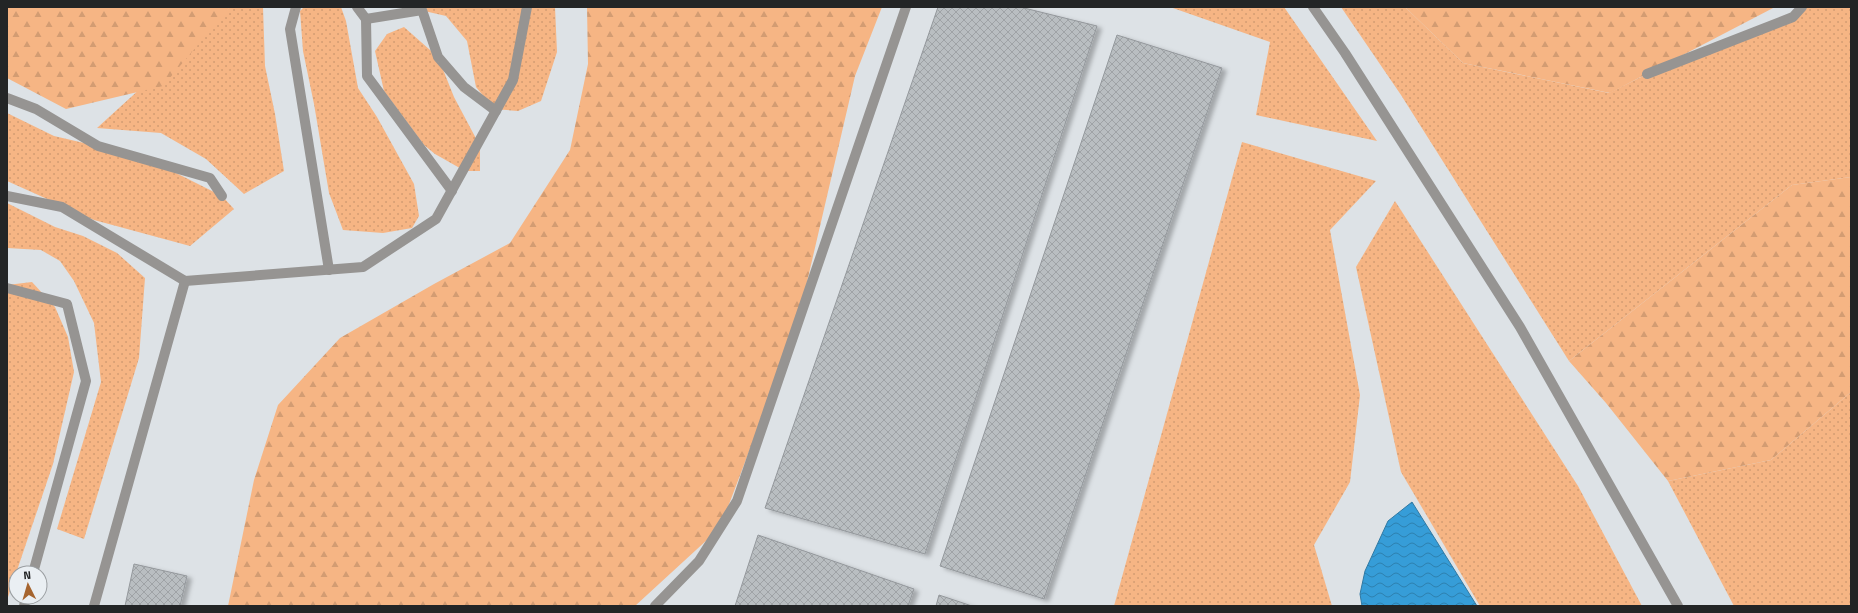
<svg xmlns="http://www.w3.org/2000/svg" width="1858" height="613" font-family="'Titillium Web',sans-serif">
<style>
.grass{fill:url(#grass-dots)}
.forest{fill:url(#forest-firs)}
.water{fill:url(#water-waves);stroke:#3079a3}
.building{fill:url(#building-cross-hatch);stroke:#94989c;filter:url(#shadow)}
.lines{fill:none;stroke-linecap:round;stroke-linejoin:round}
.minor{stroke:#969492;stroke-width:10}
</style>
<defs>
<pattern id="grass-dots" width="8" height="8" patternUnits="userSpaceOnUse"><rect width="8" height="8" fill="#f6b584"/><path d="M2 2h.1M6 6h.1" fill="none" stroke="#d39c72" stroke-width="1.8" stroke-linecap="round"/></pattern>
<pattern id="forest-firs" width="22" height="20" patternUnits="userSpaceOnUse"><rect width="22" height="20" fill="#f6b584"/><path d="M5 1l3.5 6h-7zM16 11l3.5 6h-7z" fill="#d39c72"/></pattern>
<pattern id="water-waves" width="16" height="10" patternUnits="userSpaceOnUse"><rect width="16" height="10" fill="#369dd8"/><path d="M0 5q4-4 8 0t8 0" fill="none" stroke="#2d80af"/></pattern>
<pattern id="building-cross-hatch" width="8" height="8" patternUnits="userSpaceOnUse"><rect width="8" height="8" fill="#b9bec1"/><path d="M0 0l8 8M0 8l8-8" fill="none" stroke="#9fa3a6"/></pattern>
<filter id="shadow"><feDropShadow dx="4.5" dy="2.5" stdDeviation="2" flood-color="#0004"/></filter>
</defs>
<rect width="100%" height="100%" fill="#dde2e6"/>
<g class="grass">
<polygon points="230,7 263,7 265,66 275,114 284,171 244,194 206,159 161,133 97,128"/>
<polygon points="304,7 341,7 346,21 358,88 377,117 414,184 419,216 412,228 383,233 343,230 329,193 314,104 303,51 300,11"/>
<polygon points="357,7 555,7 557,52 541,101 518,111 494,109 476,87 467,41 446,16 407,7"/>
<polygon points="1170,7 1284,7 1377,141 1256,115 1270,42"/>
<polygon points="1341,7 1405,7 1463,63 1609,93 1647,74 1793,17 1803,7 1851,7 1851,177 1792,185 1569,361 1401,95"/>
<polygon points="404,27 438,57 454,97 480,146 480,171 465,171 435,154 424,145 384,91 375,51 387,34"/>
<polygon points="7,113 54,136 144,157 222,196 234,209 190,246 94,220 7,181"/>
<polygon points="1242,142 1376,181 1330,230 1360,395 1350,482 1314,545 1332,606 1114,606"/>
<polygon points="1395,201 1578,486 1642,606 1480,606 1401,472 1356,267"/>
<polygon points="7,203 55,227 83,236 117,253 145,278 139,358 84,539 57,529 101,382 94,323 74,281 60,261 41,250 7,248"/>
<polygon points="32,282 55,307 68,337 74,372 53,464 7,600 7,285"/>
<polygon points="1851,392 1851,606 1734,606 1668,481 1771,460"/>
</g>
<g class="forest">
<polygon points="7,7 230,7 163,86 66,109 7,78"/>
<polygon points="587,7 882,7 855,76 797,325 720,528 635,606 228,606 254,480 278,405 340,338 434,284 510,243 570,150 588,64"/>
<polygon points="1405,7 1775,7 1610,93 1463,63"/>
<polygon points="1851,177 1851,392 1771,460 1668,481 1606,403 1569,361 1792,185"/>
</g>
<polygon class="water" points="1412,502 1477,606 1362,606 1360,594 1365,571 1388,521"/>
<g class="building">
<polygon points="938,7 1020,7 1097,26 925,554 765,508"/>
<polygon points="1117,35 1222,68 1044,599 940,566"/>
<polygon points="758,535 914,589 908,606 735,606"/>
<polygon points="134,564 187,576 180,606 125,606"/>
<polygon points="939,595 972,606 936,606"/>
</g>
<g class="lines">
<g class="minor">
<polyline points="296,7 290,29 329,270"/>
<polyline points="357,7 366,19 367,76 452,191"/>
<polyline points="1313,7 1345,53 1520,327 1678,606"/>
<polyline points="366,19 422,10 438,57 464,87 496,111"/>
<polyline points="1647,74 1793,17 1802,7"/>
<polyline points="7,98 36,109 98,146 210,178 222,196"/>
<polyline points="7,196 62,207 185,281 363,267 436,219 513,80 527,7"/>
<polyline points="7,288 67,304 86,381 33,573"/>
<polyline points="24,606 26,597"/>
<polyline points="94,606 185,281"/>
<polyline points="655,606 699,561 737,501 906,7"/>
</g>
</g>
<rect width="1858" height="613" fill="none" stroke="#232526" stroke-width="16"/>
<g transform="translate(28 585) rotate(355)"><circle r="19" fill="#eaeff3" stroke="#9a9ea1"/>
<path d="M0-3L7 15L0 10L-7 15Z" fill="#a5642e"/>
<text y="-6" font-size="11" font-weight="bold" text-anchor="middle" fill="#232526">N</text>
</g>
</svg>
